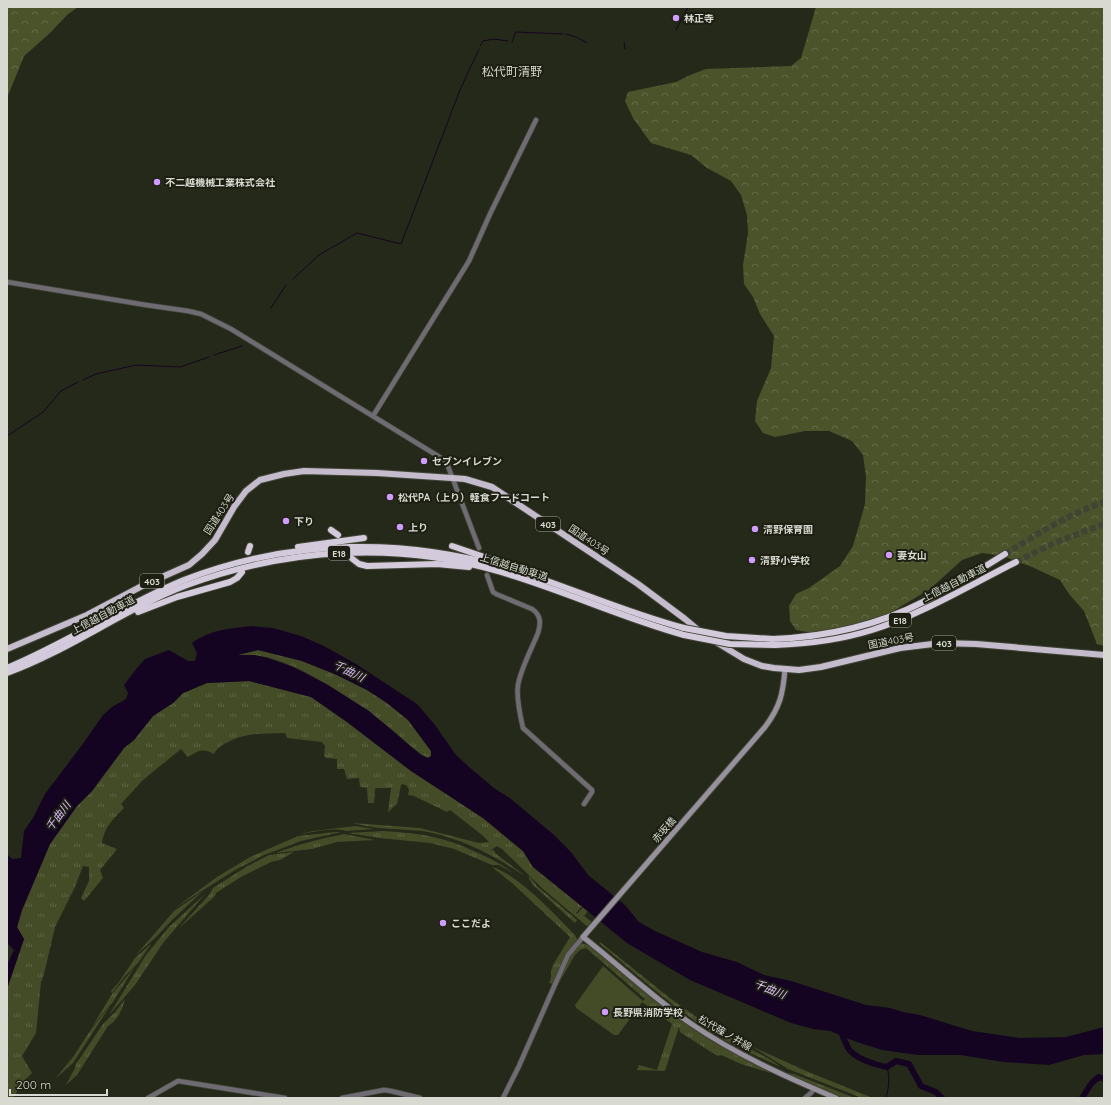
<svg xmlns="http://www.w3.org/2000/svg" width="1111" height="1105" font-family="Quicksand,'Noto Sans JP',sans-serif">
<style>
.grass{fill:url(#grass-tufts)}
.forest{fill:url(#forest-crowns)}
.garden{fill:#434b27}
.water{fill:#150421;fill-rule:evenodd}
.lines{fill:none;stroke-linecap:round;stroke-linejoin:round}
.stream{stroke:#150421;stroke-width:1}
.river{stroke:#150421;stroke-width:6}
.motorway-tunnel{stroke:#404435;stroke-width:6;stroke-dasharray:6 3;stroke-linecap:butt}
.tertiary-casing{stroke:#424537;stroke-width:6}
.secondary-casing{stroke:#424537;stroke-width:7}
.trunk-casing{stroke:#424537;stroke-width:8}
.motorway-casing{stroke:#424537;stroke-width:8}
.tertiary{stroke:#6e6b72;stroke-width:4.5}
.secondary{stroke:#97919d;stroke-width:5}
.trunk{stroke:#c4bccd;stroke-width:6}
.motorway{stroke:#d3cadc;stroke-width:6}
.motorway-bridge-casing{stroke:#424537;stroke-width:8;stroke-linecap:butt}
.motorway-bridge{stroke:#d3cadc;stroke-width:6}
.poi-dot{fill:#d09dff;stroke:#1c1f11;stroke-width:1.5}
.labels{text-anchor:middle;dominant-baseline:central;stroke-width:4;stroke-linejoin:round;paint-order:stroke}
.shield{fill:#1c1f11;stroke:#a0a297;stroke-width:1}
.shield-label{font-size:9px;font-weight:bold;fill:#d8dad1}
.poi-label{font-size:10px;font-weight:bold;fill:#d8dad1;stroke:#1c1f11;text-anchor:start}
.street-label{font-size:10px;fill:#d8dad1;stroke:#1c1f11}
.water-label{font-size:11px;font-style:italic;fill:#dbbbfa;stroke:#1c1f11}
.quarter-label{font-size:12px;fill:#d8dad1;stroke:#1c1f11}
</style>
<defs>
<pattern id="grass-tufts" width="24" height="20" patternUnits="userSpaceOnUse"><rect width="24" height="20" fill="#434b27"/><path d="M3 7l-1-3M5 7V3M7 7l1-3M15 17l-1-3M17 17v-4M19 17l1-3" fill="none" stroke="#5d6445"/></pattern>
<pattern id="forest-crowns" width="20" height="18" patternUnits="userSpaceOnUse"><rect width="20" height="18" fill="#4a532a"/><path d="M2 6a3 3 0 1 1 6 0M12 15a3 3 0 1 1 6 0" fill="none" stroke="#636b48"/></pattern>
</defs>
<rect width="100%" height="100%" fill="#25291a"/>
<g class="grass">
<path d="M258 650 302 661 337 675 367 690 387 703 408 720 431 751V756L428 758C412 750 400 735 385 724 353 701 308 668 269 658 259 655 246 656 236 655Z"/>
<path d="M249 681 311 697 347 722 411 771 483 818 523 851 533 867 588 911 584 916 592 922 588 927 543 889 502 849 497 846 490 851 494 850 495 853 520 872 523 875C494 855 462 839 428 832 412 829 396 830 379 828 371 827 361 825 352 823L420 828 479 843 489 842 482 835 450 810 447 812 414 796 408 795 409 790 407 786 403 784 401 785 397 804 388 812 391 788H377L375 789 374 803H368L367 788 360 787 359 778 347 779 344 769H337V759L326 758 324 756 325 746 322 742 287 738 285 733C264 734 250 732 230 741 223 745 218 746 214 754 203 748 199 750 188 757L181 749 143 780 121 804 124 808C114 818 104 827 102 843L117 849 100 870 103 878 84 901 81 898 89 881V867L83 866 75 887 55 927 44 974 41 982 36 1033 22 1056 32 1073 24 1081 13 1098H7V989L24 939 17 928 22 910 50 844 77 806 92 791 124 748 134 740 153 716 173 703 183 693 207 683Z"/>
<path d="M355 826 374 829 346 831C333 827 314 832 300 834L313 831Z"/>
<path d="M383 831C420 833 445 837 478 853 491 859 502 864 513 873L499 865H492L454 849 430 843 379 838 348 833Z"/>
<polygon points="335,832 341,832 301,841 264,855 235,870 175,908 217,877 250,857 298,836"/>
<path d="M344 834 375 840 337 842 312 849 276 853C299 844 320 839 344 834Z"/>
<polygon points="294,852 280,860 271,862 241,877 216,893 215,896 178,929 209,895 213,888 246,867 269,855"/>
<path d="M492 867C519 875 555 915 575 935L577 939 567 954 553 984 549 983 551 978V971L553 965 570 937 512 883Z"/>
<polygon points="529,876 537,886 577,920 575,923 534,886 529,879"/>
<polygon points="203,891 172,920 155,938 136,955 174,911"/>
<polygon points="205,894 163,943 135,985 109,1015 146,955 169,927"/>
<path d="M600 942 671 999 698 1018 727 1036 771 1060 781 1067C757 1056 732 1046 710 1031 670 1005 635 973 599 943Z"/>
<path d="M579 943C593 943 617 966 627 975 653 1000 681 1022 712 1041 731 1052 752 1062 771 1073L741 1064 721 1055 718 1056 711 1052 680 1032 679 1027 665 1071 637 1070 639 1065 657 1070 672 1024 642 1002 645 999 586 948 580 950 575 955 556 988 568 961Z"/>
<polygon points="151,944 138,963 125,976 112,993 111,991 119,982 135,958"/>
<polygon points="134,968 113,1002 93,1025 112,994"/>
<path d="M125 999C123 1009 117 1021 108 1026L77 1075 66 1085 75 1068 76 1064 103 1024 116 1011Z"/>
<polygon points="110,1006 73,1063 55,1079 73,1057 94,1025"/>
<polygon points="751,1046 806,1071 873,1098 862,1098 788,1069"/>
<polygon points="785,1073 794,1074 855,1098 843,1098 784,1074"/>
</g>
<g class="forest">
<polygon points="7,7 78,7 67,15 50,33 24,56 7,98"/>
<polygon points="816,7 1104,7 1104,646 1097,644 1084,611 1069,594 1060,580 1032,567 1003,556 982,553 962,560 930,589 890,613 864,622 838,628 813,633 796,630 790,621 789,606 796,594 809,588 840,566 853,546 865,504 866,477 863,455 852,441 829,431 805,431 775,437 763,433 755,421 757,401 771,368 774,336 760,314 753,297 744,284 743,265 748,233 747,215 741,195 731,181 707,168 691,155 651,143 633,118 625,101 628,92 676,82 690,75 706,69 791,66 801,58"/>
</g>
<polygon class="garden" points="603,966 643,1001 618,1035 614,1035 576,1008 575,1005"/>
<path class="water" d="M251 626 273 628 301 636 324 646 356 664 417 704 435 725 456 755 469 767 494 788 511 799 553 834 571 852 588 875 625 905 639 922 655 931 702 952 737 962 764 975 791 981 866 1005 890 1008 903 1012 920 1015 972 1031 1020 1038 1066 1037 1104 1027V1054L1084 1055 1049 1065 1004 1062 960 1055H918L882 1050 854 1041 830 1031 813 1029 791 1023 690 980 627 943 533 867 523 851 483 818 411 771 347 722 311 697 249 681 207 683 183 693 173 703 153 716 134 740 124 748 92 791 77 806 50 844 22 910 17 927 24 939 7 989V965L14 950 8 944 7 945V857L8 855 12 859 21 858 24 831 33 818 45 794 82 745 103 715 112 707 126 699 128 693 124 685 137 668 145 659 169 650 188 661H195L197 653 192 643C212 629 228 629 251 626ZM258 650 302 661 337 675 367 690 387 703 408 720 431 751V756L428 758 421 755 369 711 328 685 293 667 268 658 255 655H238Z"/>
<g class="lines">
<g class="stream">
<polyline points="676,30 688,7"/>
<polyline points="566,34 576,37 587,43"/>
<polyline points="512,42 516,32 563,34"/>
<polyline points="624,42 625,49"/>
<polyline points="480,46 483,41 494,39 508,41"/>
<polyline points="293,279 319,255 357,233 401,244 460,90 479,49"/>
<polyline points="271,308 286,285"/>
<polyline points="214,355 242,346"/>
<polyline points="83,380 96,374 136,365 180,367 209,357"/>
<polyline points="7,436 43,412 61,391 78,382"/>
<polyline points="577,913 583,906"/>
<path d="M886 1098C889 1086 890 1078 887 1067"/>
</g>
<g class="river">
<path d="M840 1030C843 1036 845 1042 848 1048 854 1058 875 1065 887 1067L896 1061 909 1064 921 1086 936 1092 942 1098"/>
<polyline points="1082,1098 1091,1084 1095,1080 1099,1077 1104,1079"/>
</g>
<g class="motorway-tunnel">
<path d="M1005 554C1036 535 1068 514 1104 502"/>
<polyline points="1016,562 1054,543 1104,524"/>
</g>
<defs>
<g id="tertiary">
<polyline points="7,282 146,305 188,311 201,314 231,329 446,461 479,548"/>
<polyline points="373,416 469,261 490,214 536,120"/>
<path d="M487 575 493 592 496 594 532 609C541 615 541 623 538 633 532 648 521 668 518 685 516 698 520 715 523 728L592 790V792L584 804"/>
<polyline points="148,1098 178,1081 285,1098"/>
<polyline points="342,1098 384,1090 391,1091 420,1098"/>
<polyline points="503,1098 519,1066 568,955 583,937"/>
<polyline points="805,1098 811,1093 814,1089"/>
</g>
<path id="secondary" d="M785 669C783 694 780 707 765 727L583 937C619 965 652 997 690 1023 735 1054 786 1077 836 1098"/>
<polyline id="trunk" points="7,649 87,615 142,586 189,565 202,554 215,540 234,507 246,491 260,480 284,474 304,471 377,473 452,478 465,479 492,487 638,584 685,619 703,634 744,659 762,666 774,668 799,670 821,667 900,648 941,643 976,644 1104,655"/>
<g id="motorway">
<polyline points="331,530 338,535"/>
<polyline points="452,546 499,562"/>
<polyline points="298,547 364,538"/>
<polyline points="248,552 250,546"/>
<polyline points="350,557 359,564 367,566 437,564 469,567"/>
<polyline points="138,612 177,597 230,582 237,578 242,572"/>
<path d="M773 639C825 637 876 626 923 602 951 588 978 571 1005 554"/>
<path d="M775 645C808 644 840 640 872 630 922 614 968 586 1016 562"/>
<path d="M7 668C68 643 123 605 184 580 293 538 407 537 518 571 574 589 627 613 684 628"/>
<path d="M7 673C70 650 124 609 187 585 288 548 398 541 501 572 563 590 622 618 684 635"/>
</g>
</defs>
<use href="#tertiary" class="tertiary-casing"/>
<use href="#secondary" class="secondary-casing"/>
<use href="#trunk" class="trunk-casing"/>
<use href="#motorway" class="motorway-casing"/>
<use href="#tertiary" class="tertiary"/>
<use href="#secondary" class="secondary"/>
<use href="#trunk" class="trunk"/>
<use href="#motorway" class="motorway"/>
<defs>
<g id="motorway-bridge">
<polyline points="684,628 726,636 773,639"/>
<polyline points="684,635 730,644 775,645"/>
</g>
</defs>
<use href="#motorway-bridge" class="motorway-bridge-casing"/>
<use href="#motorway-bridge" class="motorway-bridge"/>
</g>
<g class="poi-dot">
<circle cx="676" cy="18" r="4"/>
<circle cx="157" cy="182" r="4"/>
<circle cx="424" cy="461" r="4"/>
<circle cx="390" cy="497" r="4"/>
<circle cx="286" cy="521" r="4"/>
<circle cx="400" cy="527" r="4"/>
<circle cx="755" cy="529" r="4"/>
<circle cx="889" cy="555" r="4"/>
<circle cx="752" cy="560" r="4"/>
<circle cx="443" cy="923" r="4"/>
<circle cx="605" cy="1012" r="4"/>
</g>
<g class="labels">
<g class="shield">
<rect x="536" y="517" width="24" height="14" rx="3"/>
<rect x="328" y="546" width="22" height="14" rx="3"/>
<rect x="140" y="574" width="24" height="14" rx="3"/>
<rect x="889" y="613" width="22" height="14" rx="3"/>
<rect x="932" y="636" width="24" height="14" rx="3"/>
</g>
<g class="shield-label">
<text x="548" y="524">403</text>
<text x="339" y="553">E18</text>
<text x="152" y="581">403</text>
<text x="900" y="620">E18</text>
<text x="944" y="643">403</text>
</g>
<g class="poi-label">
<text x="684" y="18">林正寺</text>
<text x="165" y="182">不二越機械工業株式会社</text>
<text x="432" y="461">セブンイレブン</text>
<text x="398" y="497">松代PA（上り）軽食フードコート</text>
<text x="294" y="521">下り</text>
<text x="408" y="527">上り</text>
<text x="763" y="529">清野保育園</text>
<text x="897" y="555">妻女山</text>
<text x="760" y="560">清野小学校</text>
<text x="451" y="923">ここだよ</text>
<text x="613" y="1012">長野県消防学校</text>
</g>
<g class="street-label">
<text transform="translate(219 514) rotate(-57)">国道403号</text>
<text transform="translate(589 540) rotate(34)">国道403号</text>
<text transform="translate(514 567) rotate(17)">上信越自動車道</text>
<text transform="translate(954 583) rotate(-27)">上信越自動車道</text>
<text transform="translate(103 615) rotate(-28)">上信越自動車道</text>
<text transform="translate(891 641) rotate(-11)">国道403号</text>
<text transform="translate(664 830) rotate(-49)">赤坂橋</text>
<text transform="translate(725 1033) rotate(30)">松代篠ノ井線</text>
</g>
<g class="water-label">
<text transform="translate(349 671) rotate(26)">千曲川</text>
<text transform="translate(58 816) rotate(-53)">千曲川</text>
<text transform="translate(770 989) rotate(22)">千曲川</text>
</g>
<g class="quarter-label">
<text x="512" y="71">松代町清野</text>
</g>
</g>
<rect width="1111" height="1105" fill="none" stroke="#d8dad1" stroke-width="16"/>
<path d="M10 1089v6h97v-6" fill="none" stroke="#d8dad1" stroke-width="2"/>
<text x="16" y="1089" font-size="12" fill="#d8dad1" stroke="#1c1f11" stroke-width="3" paint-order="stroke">200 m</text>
</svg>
